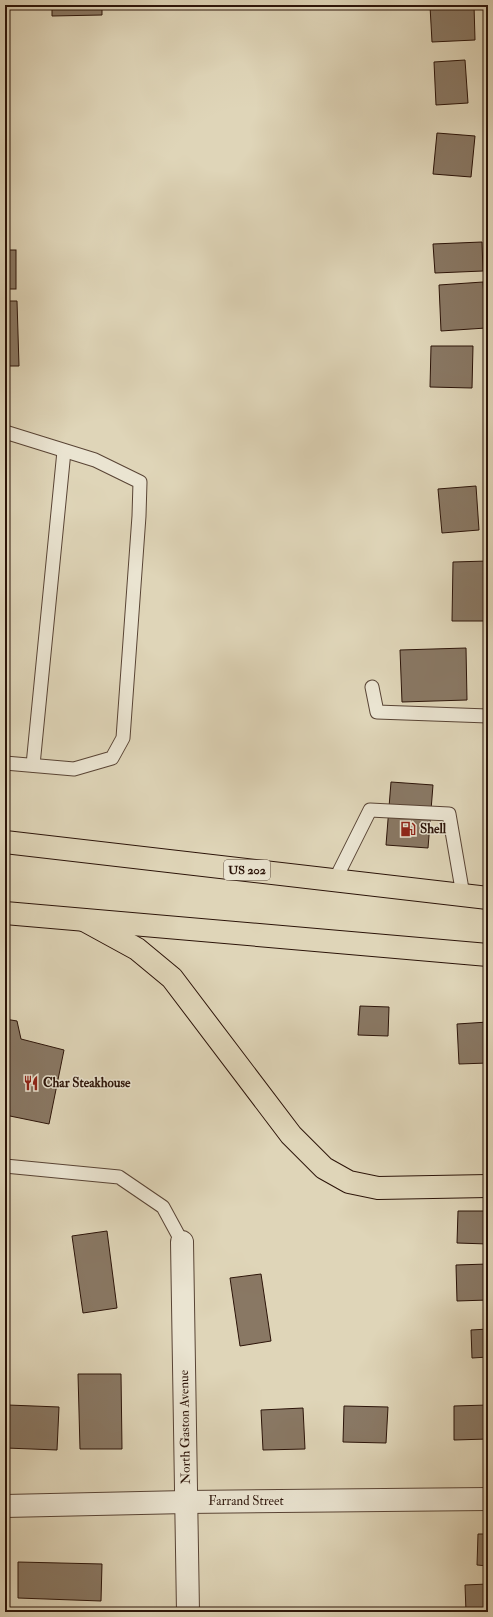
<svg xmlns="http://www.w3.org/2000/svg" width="493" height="1617" font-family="'IM FELL Double Pica',serif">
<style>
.building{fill:#897864;stroke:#2c1409}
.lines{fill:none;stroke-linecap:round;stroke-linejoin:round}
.lane-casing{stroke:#594435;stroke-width:15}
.street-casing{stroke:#594435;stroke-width:24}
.highway-casing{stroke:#2c1409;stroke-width:24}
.lane{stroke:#eae4d1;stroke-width:13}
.street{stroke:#eae4d1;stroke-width:22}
.highway{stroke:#dfd5b8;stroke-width:22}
.labels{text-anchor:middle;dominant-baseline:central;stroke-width:3;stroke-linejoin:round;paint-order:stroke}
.shield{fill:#eae4d1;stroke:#655245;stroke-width:1}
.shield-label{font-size:12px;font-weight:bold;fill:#2c1409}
.poi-label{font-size:13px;font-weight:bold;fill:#2c1409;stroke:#eae4d1;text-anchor:start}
.street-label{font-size:13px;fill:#2c1409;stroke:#eae4d1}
</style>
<rect width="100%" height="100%" fill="#dfd5b8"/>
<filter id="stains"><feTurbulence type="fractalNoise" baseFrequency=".005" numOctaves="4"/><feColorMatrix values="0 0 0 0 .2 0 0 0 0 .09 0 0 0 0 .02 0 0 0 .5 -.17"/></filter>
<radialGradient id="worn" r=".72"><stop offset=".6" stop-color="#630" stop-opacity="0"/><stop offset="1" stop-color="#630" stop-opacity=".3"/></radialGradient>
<g class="building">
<polygon points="52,5 102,5 102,15 52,16"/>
<polygon points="218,5 284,5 284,7"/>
<polygon points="474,5 475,40 432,42 430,6"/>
<polygon points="465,60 468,103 436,105 434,62"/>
<polygon points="437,133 475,136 471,177 433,174"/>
<polygon points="482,242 483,271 435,273 433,244"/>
<rect x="5" y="250" width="11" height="39"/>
<polygon points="483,282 486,328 441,331 439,285"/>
<polygon points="5,301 17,301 19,366 5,366"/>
<polygon points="431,346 473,346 472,388 430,387"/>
<polygon points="476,486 479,530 442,533 438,489"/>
<polygon points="488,561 488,621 452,621 453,562"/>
<polygon points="466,648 467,700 402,702 400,650"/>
<polygon points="391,782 433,785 428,848 386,845"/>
<polygon points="360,1006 389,1007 388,1036 358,1035"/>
<polygon points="5,1019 17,1021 21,1039 64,1050 49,1124 5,1115"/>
<polygon points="488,1022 488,1063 459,1064 457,1024"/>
<polygon points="458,1211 488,1211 488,1244 457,1243"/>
<polygon points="107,1231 117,1308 83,1313 72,1236"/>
<polygon points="488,1264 488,1300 457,1301 456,1265"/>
<polygon points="261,1274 271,1341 240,1346 230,1278"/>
<polygon points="488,1329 488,1357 472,1358 471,1330"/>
<polygon points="78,1374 121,1374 122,1449 80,1449"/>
<polygon points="8,1405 59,1407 57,1450 6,1448"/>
<polygon points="488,1405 488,1439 454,1440 454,1406"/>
<polygon points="344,1406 388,1407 386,1443 343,1442"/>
<polygon points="303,1408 305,1449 263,1450 261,1410"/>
<polygon points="478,1534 488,1534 488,1566 477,1565"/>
<polygon points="18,1562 102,1564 101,1601 18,1598"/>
<polygon points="488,1584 488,1612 466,1612 465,1585"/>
</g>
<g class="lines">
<defs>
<g id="lane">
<polyline points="5,432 95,460 140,482 139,516 123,738 112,758 74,769 5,763"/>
<polyline points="372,687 377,712 488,716"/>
<polyline points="33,765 64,451"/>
<polyline points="335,880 370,810 449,814 463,895"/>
<polyline points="5,1166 119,1177 163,1207 182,1242"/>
</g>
<g id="street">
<polyline points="182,1242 188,1612"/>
<polyline points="5,1506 186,1502 488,1499"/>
</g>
<g id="highway">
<polyline points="5,842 488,898"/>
<polyline points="5,913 488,955"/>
<polyline points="84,920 137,949 172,978 291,1135 324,1168 349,1182 378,1188 488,1186"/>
</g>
</defs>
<use href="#lane" class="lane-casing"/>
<use href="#street" class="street-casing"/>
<use href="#highway" class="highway-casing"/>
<use href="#lane" class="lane"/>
<use href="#street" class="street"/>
<use href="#highway" class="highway"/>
</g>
<defs>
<symbol id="fuel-bare" viewBox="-9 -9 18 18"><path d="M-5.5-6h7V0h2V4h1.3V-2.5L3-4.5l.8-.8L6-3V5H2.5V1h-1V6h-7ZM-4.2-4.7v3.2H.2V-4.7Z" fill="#8f2418" stroke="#eae4d1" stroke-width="2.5" paint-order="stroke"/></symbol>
<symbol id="restaurant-bare" viewBox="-9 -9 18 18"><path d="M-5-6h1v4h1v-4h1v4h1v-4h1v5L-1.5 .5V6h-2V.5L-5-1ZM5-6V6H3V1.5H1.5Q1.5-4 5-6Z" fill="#8f2418" stroke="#eae4d1" stroke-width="2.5" paint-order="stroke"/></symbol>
</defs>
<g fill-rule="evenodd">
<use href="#fuel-bare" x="397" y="818" width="22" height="22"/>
<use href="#restaurant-bare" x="20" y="1072" width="22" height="22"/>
</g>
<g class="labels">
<rect class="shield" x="224" y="860" width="46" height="20" rx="3"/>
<g class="shield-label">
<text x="247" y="870">US 202</text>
</g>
<g class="poi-label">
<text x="420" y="829">Shell</text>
<text x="43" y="1083">Char Steakhouse</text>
</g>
<g class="street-label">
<text transform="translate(185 1427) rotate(-91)">North Gaston Avenue</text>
<text x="246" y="1501">Farrand Street</text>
</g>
</g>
<rect width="493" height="1617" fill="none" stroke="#dfd5b8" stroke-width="20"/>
<rect x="6" y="6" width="481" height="1605" fill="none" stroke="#2c1409" stroke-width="2"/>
<rect x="10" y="10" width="473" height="1597" fill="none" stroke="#2c1409"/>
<rect width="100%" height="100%" filter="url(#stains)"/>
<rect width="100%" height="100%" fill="url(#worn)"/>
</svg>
